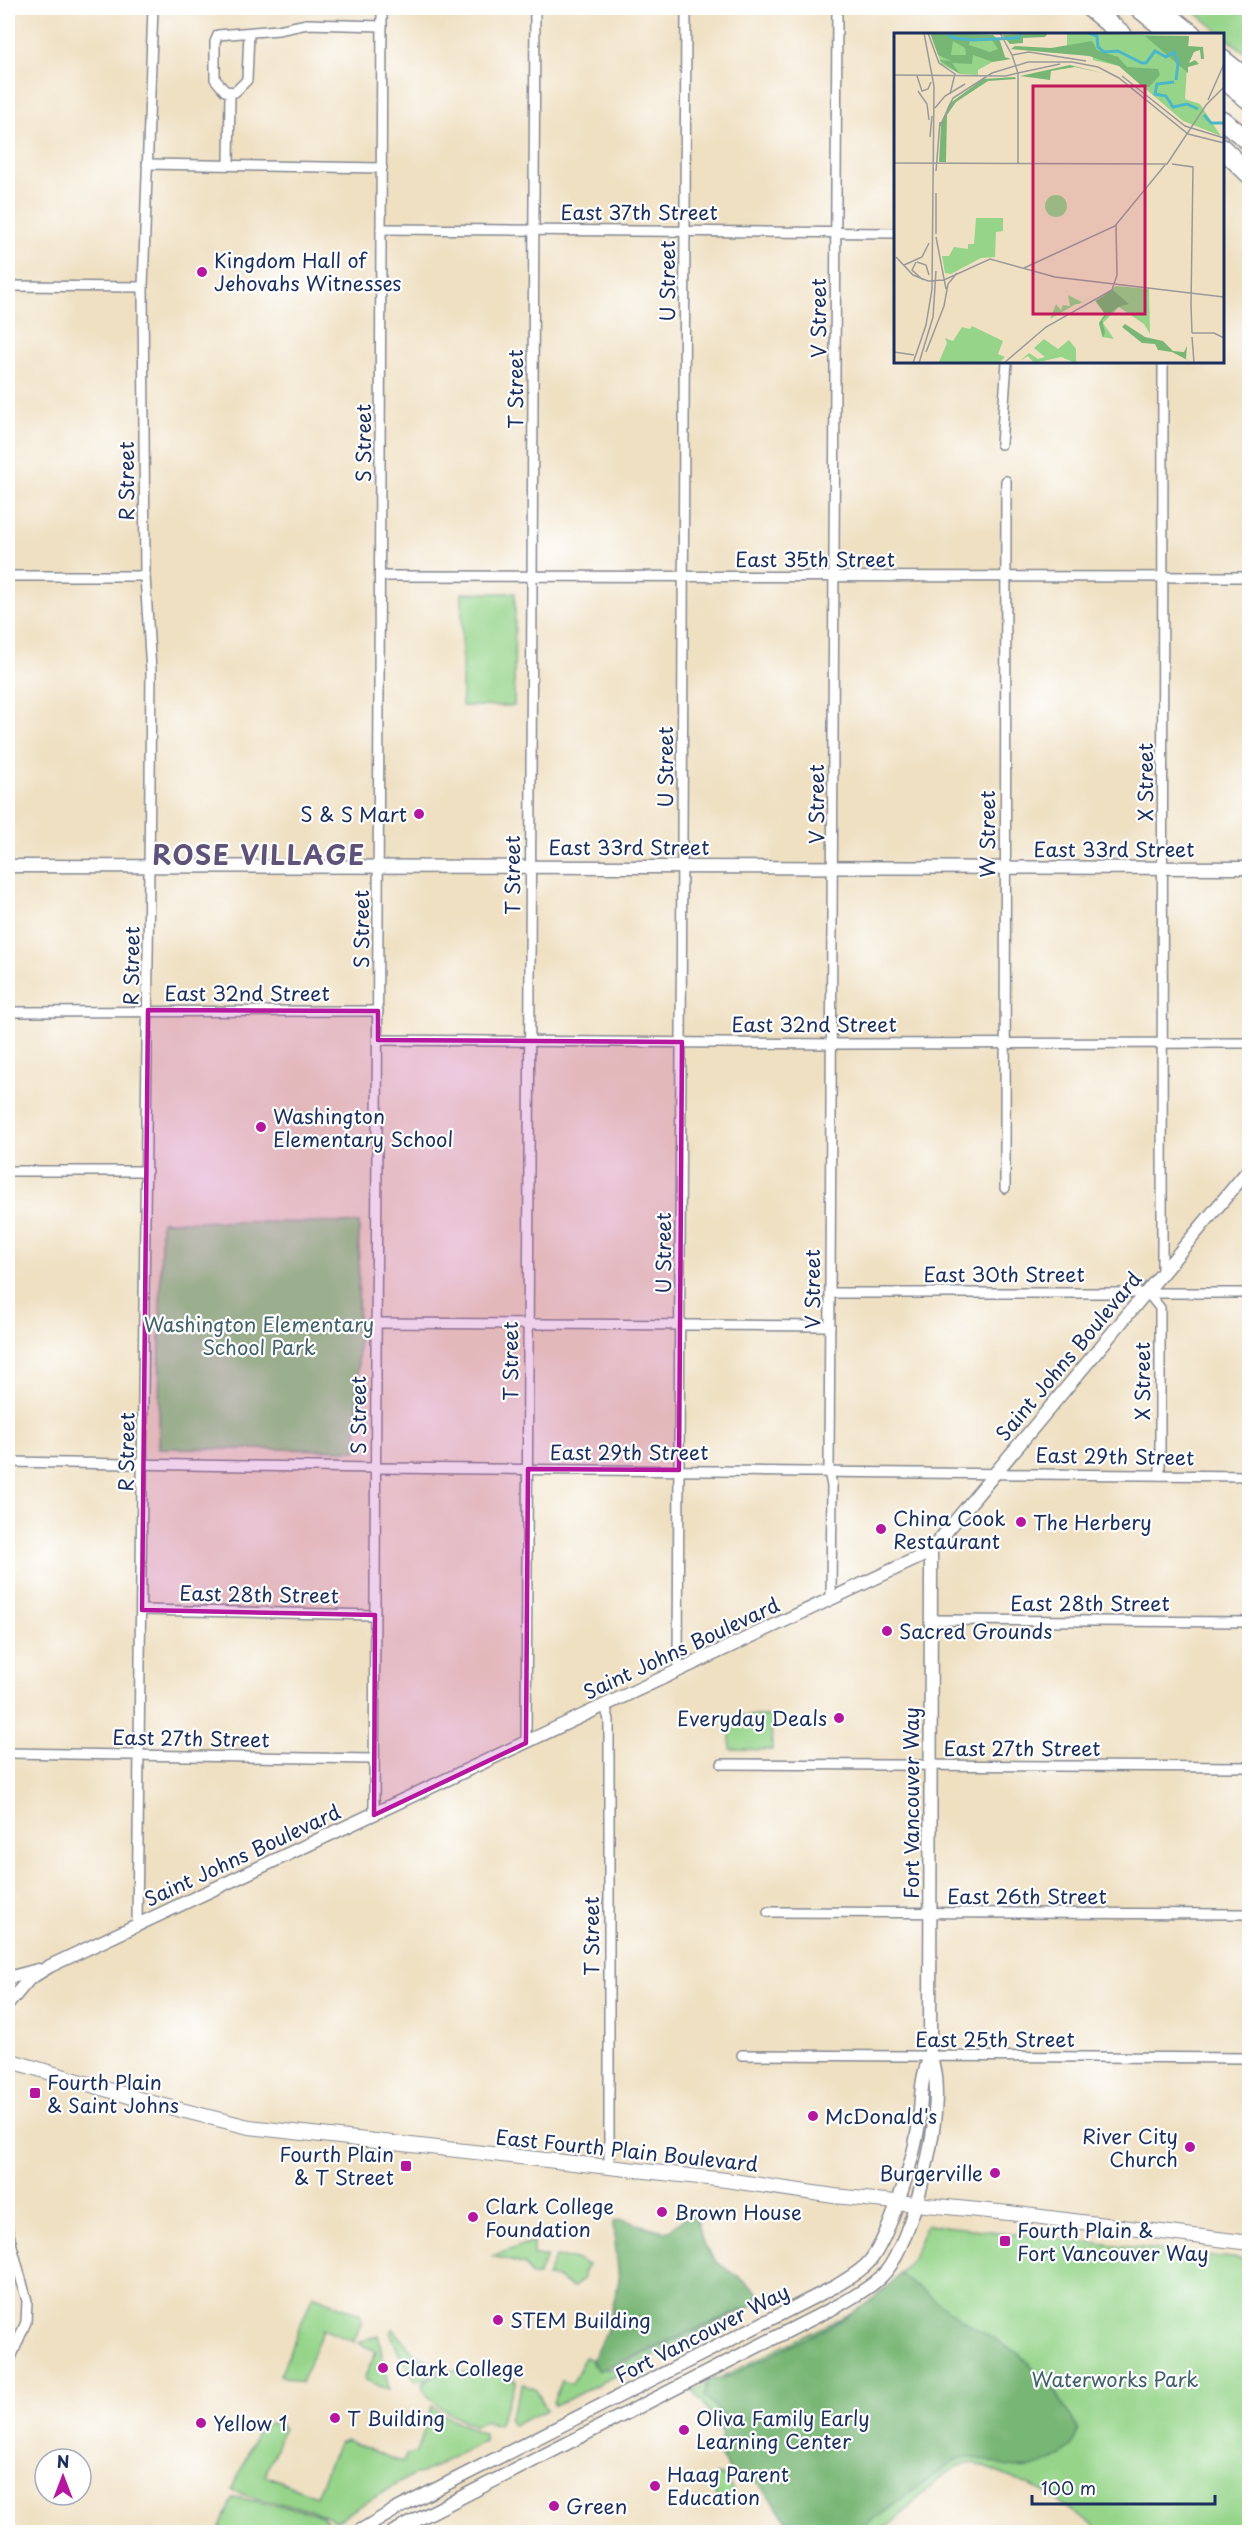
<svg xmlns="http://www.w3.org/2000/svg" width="1257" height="2540" font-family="'Playpen Sans',sans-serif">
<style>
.green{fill:#95d489;stroke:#588274;stroke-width:1.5}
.forest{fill:#78b675;stroke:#4a726a;stroke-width:1.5}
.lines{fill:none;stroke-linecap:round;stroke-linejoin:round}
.minor-casing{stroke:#858890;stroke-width:12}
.tertiary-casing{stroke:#858890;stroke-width:15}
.secondary-casing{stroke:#858890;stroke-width:16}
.motorway-casing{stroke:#858890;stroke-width:21}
.minor{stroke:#fff;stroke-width:9}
.tertiary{stroke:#fff;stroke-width:12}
.secondary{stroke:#fff;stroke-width:14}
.motorway{stroke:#fff;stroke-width:18}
.marked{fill:#b5179e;fill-opacity:0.2;stroke:#b5179e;stroke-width:4.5;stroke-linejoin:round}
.poi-dot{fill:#b5179e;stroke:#fff;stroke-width:2}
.labels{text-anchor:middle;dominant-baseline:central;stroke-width:4.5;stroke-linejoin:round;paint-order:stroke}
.street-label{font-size:20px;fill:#1b2f5e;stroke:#fff}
.poi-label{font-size:20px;fill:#1b2f5e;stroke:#fff;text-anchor:start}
.park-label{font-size:20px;fill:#40616b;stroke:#fff}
.district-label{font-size:26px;font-weight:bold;letter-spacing:1.5px;fill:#5f537a;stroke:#fff}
.inset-river{fill:none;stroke:#4cb7c8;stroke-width:3}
.inset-road{fill:none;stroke:#9a999a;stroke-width:1.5}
.view{fill:#c2185b;fill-opacity:0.15;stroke:#c2185b;stroke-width:3}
.inset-edge{fill:none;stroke:#1b2f5e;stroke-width:3}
</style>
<rect width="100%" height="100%" fill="#fff"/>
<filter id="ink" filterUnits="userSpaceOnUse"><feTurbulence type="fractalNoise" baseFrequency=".0167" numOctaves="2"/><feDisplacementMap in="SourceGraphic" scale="12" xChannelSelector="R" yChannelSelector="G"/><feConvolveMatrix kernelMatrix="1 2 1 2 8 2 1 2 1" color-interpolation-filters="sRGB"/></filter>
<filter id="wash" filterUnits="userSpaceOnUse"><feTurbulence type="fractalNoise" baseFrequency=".008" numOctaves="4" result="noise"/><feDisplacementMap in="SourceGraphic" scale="24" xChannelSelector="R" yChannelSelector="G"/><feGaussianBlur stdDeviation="1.35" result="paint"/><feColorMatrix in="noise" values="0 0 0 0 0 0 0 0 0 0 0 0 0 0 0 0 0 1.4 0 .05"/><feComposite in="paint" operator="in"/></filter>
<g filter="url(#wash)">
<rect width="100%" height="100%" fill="#efe0c2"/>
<g class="green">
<polygon points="1190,8 1249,8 1249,56"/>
<polygon points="462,593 515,593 514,706 462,706"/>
<polygon points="161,1221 359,1223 357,1450 159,1448"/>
<polygon points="730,1716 771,1716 772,1750 730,1749"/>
<path d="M927 2224 1249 2260V2532H1102L1045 2492 977 2464C948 2455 904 2521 878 2532 870 2536 809 2532 795 2532L693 2391 860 2309 887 2289 900 2274 912 2258Z"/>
<polygon points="533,2241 533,2256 547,2256 538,2276 532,2276 525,2265 493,2256"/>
<polygon points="555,2257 577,2260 588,2265 583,2273 584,2278 573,2288 557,2278 547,2277"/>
<polygon points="313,2295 360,2314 362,2320 354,2342 323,2329 301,2383 280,2375"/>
<polygon points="756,2304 555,2406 553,2402 562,2381 572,2384 585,2357 592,2360 592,2364 608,2370"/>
<polygon points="393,2329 414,2353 440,2367 440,2370 426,2379 416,2381 402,2360 391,2334"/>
<polygon points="378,2335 389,2390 364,2379 376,2351 358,2343"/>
<path d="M445 2370 514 2377 513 2379 517 2381 498 2425 485 2420 475 2426C458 2418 425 2403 422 2384Z"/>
<polygon points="523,2384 536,2390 547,2410 513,2425 509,2418"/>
<polygon points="432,2406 451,2419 484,2434 484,2441 422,2473 414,2474 335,2521 312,2510 257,2499 232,2491 259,2427 277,2421 284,2428 265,2475 316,2496 338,2443 346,2440 403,2463 406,2455 417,2452"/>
<polygon points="717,2474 724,2476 733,2491 729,2498 717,2499 710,2479"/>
<polygon points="239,2498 311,2512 321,2516 329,2525 317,2532 218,2532 232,2499"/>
</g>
<g class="forest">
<path d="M688 2215H692C702 2225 699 2238 706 2249 718 2268 741 2277 757 2291L759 2297 756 2304 599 2371 592 2360 607 2330 619 2280 613 2224 615 2221 623 2220 663 2231 670 2230Z"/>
<path d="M900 2274 962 2320 1019 2354 1056 2392 1078 2429C1076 2434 1075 2442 1071 2446 1060 2460 1034 2471 1016 2468 995 2466 979 2454 957 2459L857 2532H795L761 2485 731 2472 716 2451 722 2436 724 2416 704 2397 708 2381 730 2376C786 2347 857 2321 900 2274Z"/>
</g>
</g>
<g filter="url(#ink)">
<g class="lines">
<defs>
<g id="minor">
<polyline points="249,33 247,80 235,92 225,91 215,79 215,42 218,35 278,30 307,24 382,26"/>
<polyline points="147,164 382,168"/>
<polyline points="229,165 230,93"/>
<polyline points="381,229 896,233"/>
<polyline points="8,286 143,287"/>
<polyline points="1001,444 1007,362"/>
<polyline points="8,576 145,576"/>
<polyline points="380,576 1250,577"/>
<polyline points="8,1012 378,1011"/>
<polyline points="378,1040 832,1044 1250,1043"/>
<polyline points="8,1171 147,1171"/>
<polyline points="1005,1188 1006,481"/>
<polyline points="1162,1275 1163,362"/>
<polyline points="1147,1292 1160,1308 1160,1475"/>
<polyline points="830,1293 1250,1293"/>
<polyline points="377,1323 830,1326"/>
<polyline points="8,1462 376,1468 1250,1476"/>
<polyline points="831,1599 832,1486 829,1471 837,8"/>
<polyline points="142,1610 375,1615"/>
<polyline points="931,1620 1250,1622"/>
<polyline points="678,1670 686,8"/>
<polyline points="605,1705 609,1720 609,2167"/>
<polyline points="526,1743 535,8"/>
<polyline points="8,1753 373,1759"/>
<polyline points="722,1764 1250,1767"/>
<polyline points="374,1815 382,8"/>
<polyline points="768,1912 1250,1914"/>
<polyline points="137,1926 150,781 151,671 145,576 143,287 153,8"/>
<polyline points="742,2055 1250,2058"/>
<polyline points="8,2231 27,2301 26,2322 8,2365"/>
</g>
<g id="tertiary">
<polyline points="8,866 1250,868"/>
<polyline points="8,1978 38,1970"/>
<polyline points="8,2004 29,1979 50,1966 922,1556 936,1544 1250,1168"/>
<path d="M358 2532 395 2510 836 2286C847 2279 860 2272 869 2262 889 2238 913 2161 918 2129 922 2105 919 2080 930 2057L931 1549"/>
<path d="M393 2532 843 2303C859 2293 879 2283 890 2266 915 2227 950 2100 930 2057"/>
</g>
<polyline id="secondary" points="8,2060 149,2102 249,2127 726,2180 834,2196 1009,2213 1250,2243"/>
<g id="motorway">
<polyline points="1090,8 1122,34"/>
<polyline points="1139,8 1171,34"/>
<polyline points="1159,8 1192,34"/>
<polyline points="1222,59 1250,81"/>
<polyline points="1222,78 1250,101"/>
<polyline points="1222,120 1250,142"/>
<polyline points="1222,148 1250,175"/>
</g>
</defs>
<use href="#minor" class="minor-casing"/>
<use href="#tertiary" class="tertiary-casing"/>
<use href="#secondary" class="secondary-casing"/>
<use href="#motorway" class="motorway-casing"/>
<use href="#minor" class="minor"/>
<use href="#tertiary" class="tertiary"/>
<use href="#secondary" class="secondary"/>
<use href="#motorway" class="motorway"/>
</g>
</g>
<path class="marked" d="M148 1010 378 1011V1040L682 1042 679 1470 528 1469 526 1743 374 1815 375 1615 142 1610Z"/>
<g class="poi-dot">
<circle cx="202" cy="272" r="6"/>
<circle cx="419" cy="814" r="6"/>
<circle cx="261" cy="1127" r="6"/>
<circle cx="1021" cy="1522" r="6"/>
<circle cx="881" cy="1529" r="6"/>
<circle cx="887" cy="1631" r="6"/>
<circle cx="839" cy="1718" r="6"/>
<rect x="29" y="2087" width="12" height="12" rx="3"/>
<circle cx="813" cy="2116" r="6"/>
<circle cx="1190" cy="2147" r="6"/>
<rect x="400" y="2160" width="12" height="12" rx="3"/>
<circle cx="995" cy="2173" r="6"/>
<circle cx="662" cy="2212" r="6"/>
<circle cx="473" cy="2217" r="6"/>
<rect x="999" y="2235" width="12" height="12" rx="3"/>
<circle cx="498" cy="2320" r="6"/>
<circle cx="383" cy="2368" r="6"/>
<circle cx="335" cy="2418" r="6"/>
<circle cx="201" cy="2423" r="6"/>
<circle cx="684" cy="2430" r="6"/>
<circle cx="655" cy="2486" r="6"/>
<circle cx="554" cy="2506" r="6"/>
</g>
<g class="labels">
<g class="street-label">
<text x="639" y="212">East 37th Street</text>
<text transform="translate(667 281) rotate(-90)">U Street</text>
<text transform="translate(818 318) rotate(-90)">V Street</text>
<text transform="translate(515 389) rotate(-90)">T Street</text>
<text transform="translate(363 443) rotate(-90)">S Street</text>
<text transform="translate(126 481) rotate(-90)">R Street</text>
<text x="815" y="559">East 35th Street</text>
<text transform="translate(665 767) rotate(-90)">U Street</text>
<text transform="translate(1145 782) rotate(-90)">X Street</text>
<text transform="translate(816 804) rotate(-90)">V Street</text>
<text transform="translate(987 834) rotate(-90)">W Street</text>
<text x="629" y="847">East 33rd Street</text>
<text x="1114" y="849">East 33rd Street</text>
<text transform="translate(512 875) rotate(-90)">T Street</text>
<text transform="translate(361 929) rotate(-90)">S Street</text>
<text transform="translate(131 966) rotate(-89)">R Street</text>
<text x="247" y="993">East 32nd Street</text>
<text x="814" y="1024">East 32nd Street</text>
<text transform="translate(663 1253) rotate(-90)">U Street</text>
<text x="1004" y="1274">East 30th Street</text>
<text transform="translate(812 1289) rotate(-90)">V Street</text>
<text transform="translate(1068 1356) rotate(-50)">Saint Johns Boulevard</text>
<text transform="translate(510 1361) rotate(-90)">T Street</text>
<text transform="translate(1142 1381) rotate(-90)">X Street</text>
<text transform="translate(358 1415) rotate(-90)">S Street</text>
<text transform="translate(126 1452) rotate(-89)">R Street</text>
<text x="629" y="1452">East 29th Street</text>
<text transform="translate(1115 1456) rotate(1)">East 29th Street</text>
<text transform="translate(259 1594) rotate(1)">East 28th Street</text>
<text x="1090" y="1603">East 28th Street</text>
<text transform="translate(681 1648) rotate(-25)">Saint Johns Boulevard</text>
<text transform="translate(191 1738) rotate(1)">East 27th Street</text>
<text x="1022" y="1748">East 27th Street</text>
<text transform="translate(911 1803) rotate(-90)">Fort Vancouver Way</text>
<text transform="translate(242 1855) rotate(-25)">Saint Johns Boulevard</text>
<text x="1027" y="1896">East 26th Street</text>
<text transform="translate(591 1936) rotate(-90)">T Street</text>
<text x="995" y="2039">East 25th Street</text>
<text transform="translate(627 2150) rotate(6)">East Fourth Plain Boulevard</text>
<text transform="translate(702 2333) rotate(-27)">Fort Vancouver Way</text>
</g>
<g class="poi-label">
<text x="214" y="260">Kingdom Hall of<tspan x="214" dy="23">Jehovahs Witnesses</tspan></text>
<text x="407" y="814" text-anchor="end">S &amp; S Mart</text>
<text x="273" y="1116">Washington<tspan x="273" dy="23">Elementary School</tspan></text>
<text x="893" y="1518">China Cook<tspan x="893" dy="23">Restaurant</tspan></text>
<text x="1033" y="1522">The Herbery</text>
<text x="899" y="1631">Sacred Grounds</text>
<text x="827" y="1718" text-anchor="end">Everyday Deals</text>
<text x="47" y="2082">Fourth Plain<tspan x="47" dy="23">&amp; Saint Johns</tspan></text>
<text x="825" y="2116">McDonald's</text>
<text x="1178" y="2136" text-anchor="end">River City<tspan x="1178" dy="23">Church</tspan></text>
<text x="394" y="2154" text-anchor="end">Fourth Plain<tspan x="394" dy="23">&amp; T Street</tspan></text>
<text x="983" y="2173" text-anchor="end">Burgerville</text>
<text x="485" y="2206">Clark College<tspan x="485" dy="23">Foundation</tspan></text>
<text x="674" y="2212">Brown House</text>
<text x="1017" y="2230">Fourth Plain &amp;<tspan x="1017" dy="23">Fort Vancouver Way</tspan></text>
<text x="510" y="2320">STEM Building</text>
<text x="395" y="2368">Clark College</text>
<text x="347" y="2418">T Building</text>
<text x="696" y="2418">Oliva Family Early<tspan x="696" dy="23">Learning Center</tspan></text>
<text x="213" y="2423">Yellow 1</text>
<text x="667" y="2474">Haag Parent<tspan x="667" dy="23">Education</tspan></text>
<text x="566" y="2506">Green</text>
</g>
<g class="park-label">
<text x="259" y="1324">Washington Elementary<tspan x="259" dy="23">School Park</tspan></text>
<text x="1115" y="2379">Waterworks Park</text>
</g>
<g class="district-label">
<text x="259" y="854">ROSE VILLAGE</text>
</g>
</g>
<g transform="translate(894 33)">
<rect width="330" height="330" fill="#efe0c2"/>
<path d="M38 0 99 2 109 23 84 37V42L66 41 47 31ZM173 0 295 3 291 66 306 71 327 103 289 88 225 33 199 27V22L173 20ZM151 173a11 11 0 1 1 22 0a11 11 0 1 1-22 0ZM82 185H109V198L102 199 101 224 87 225 57 241 51 240 48 223H55L60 214 74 216V211H80ZM222 253 255 256 256 301 250 291 225 274 209 290 220 306 208 304 205 290 211 281 201 268ZM206 260 185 271H182L156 286 162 271 167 277 169 272 176 273 174 262 188 269ZM78 293 109 308 104 321 111 324 105 330 45 329 53 310 51 305 59 308 68 294 76 296ZM150 306 164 316 175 307 182 316V330L167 324 140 330 134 323 126 328 135 320 144 326 151 324 140 315Z" fill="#95d489"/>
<path d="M36 0 99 2 106 8 111 24 117 26 99 29 79 22 78 31 58 30 66 41 45 27 57 28 44 22ZM98 7 104 16 96 19 75 12 76 8ZM59 8 71 15 72 22H57ZM154 0 151 4 129 5V10L116 11 108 2ZM251 3H295L294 13 309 14 310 26H307L306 17 300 19 295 30 301 27 305 31 294 34V40ZM198 8 203 17 224 24 233 34 264 36 266 42 255 54H249L225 33 195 23 117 16 121 13 157 15ZM176 32 212 41 181 34 157 38 156 47 126 43ZM121 44 122 46 94 48 62 69 53 82 52 129H45L47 92 55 71 89 46ZM219 257 235 271 224 274 208 287 211 300 209 304 205 290 211 281 202 268ZM231 291 251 304 269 308 279 318 290 319 293 313 292 326 297 329 278 319 264 317 261 311 248 310 228 294Z" fill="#78b675" fill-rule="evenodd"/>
<path class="inset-river" d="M53 0 59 5 79 7 124 5 127 0M195 0 203 3 204 14 210 19 224 18 248 30H252L261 18 272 24 280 19 284 31 282 47M280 49 263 51 261 61 272 63 279 74 293 71 304 76M310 82 317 90H330"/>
<path class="inset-road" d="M34 0 45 30 61 41 56 61M106 0 118 22M118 22 135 19 192 28M124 40 166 31M0 42 112 43 124 40 118 22M23 43 28 58 34 56 37 49M228 43 291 93 330 105M24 58 33 71 35 87M314 67 330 31M41 75 51 63 71 51M46 93 59 65 98 40 134 29H178L204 34 225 45 294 101 330 110M36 104 38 83M0 130 274 131M124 131V40M273 131 312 72 330 54M278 131 299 134 297 273M42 138 46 89M42 201V160M42 204 52 256M2 224 19 242 34 248 50 247 96 226 161 244 330 264M22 229 18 237 29 247M23 229 32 232 35 242M10 232 28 224 35 210M130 235 221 193 271 132M297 272 298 300M298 300H320L330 305M298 304 300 330M0 319 20 322M32 319 50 273 54 251 63 240M19 330 32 292 38 256 40 53 30 0M25 330 39 284 42 238M110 330 152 294 218 257 223 242 222 192"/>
<path class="view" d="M139 53H251V281H139Z"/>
<rect width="330" height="330" class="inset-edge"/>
</g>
<rect width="1257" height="2540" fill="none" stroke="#fff" stroke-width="30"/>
<g transform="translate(63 2477)"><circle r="28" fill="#ffffff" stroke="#a4acbf" stroke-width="1.5"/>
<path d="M0-4.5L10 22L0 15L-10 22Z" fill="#b5179e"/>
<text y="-9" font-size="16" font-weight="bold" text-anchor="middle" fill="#1b2f5e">N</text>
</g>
<path d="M1032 2495v9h183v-9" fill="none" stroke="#1b2f5e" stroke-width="3"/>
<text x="1041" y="2495" font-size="18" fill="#1b2f5e" stroke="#ffffff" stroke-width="4.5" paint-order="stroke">100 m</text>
</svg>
